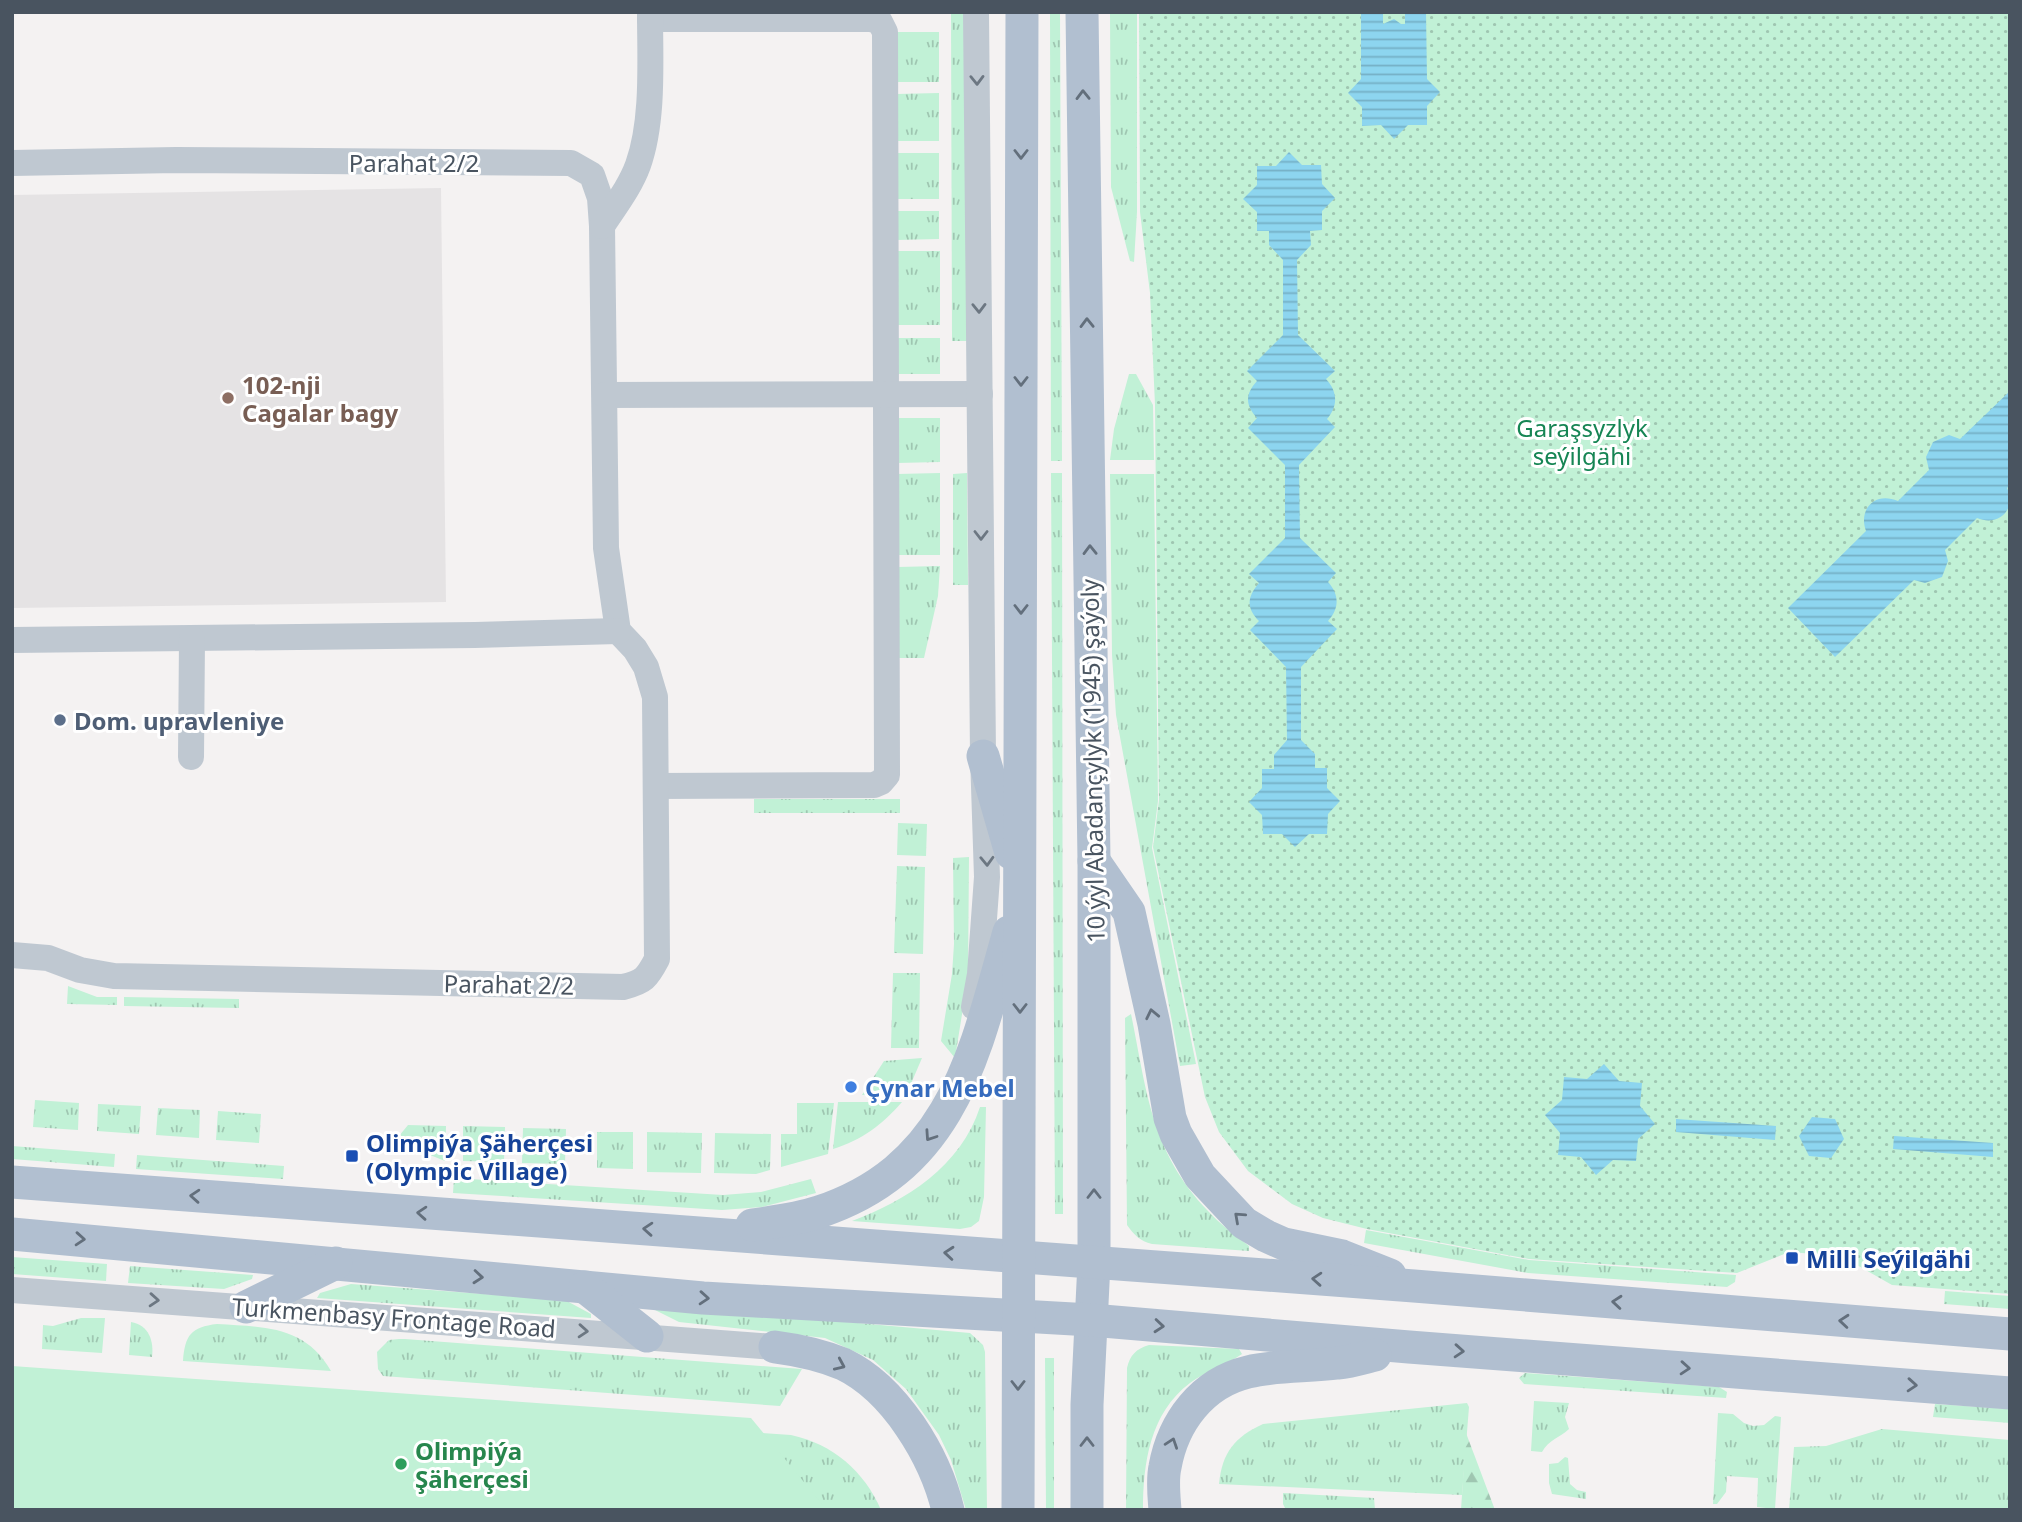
<svg xmlns="http://www.w3.org/2000/svg" width="2022" height="1522" font-family="'Noto Sans',sans-serif">
<style>
.education{fill:#e5e3e4}
.grass{fill:url(#grass-tufts)}
.forest{fill:url(#forest-firs)}
.park{fill:url(#park-dots)}
.pitch{fill:#c1f1d6}
.water{fill:url(#water-rules)}
.lines{fill:none;stroke-linecap:round;stroke-linejoin:round}
.minor{stroke:#bfc8d1;stroke-width:26}
.major{stroke:#b1bfd0;stroke-width:33}
.oneway{stroke:#6c7782}
.oneway2{stroke:#636f7c}
.education-dot{fill:#8d6e63;stroke:#fff;stroke-width:2.5}
.service-dot{fill:#5c6f8a;stroke:#fff;stroke-width:2.5}
.shop-dot{fill:#3f7fe0;stroke:#fff;stroke-width:2.5}
.transit-dot{fill:#1a4fb4;stroke:#fff;stroke-width:2.5}
.leisure-dot{fill:#2e9e5b;stroke:#fff;stroke-width:2.5}
.labels{text-anchor:middle;dominant-baseline:central;stroke-width:6;stroke-linejoin:round;paint-order:stroke}
.street-label{font-size:24px;fill:#495460;stroke:#fff}
.education-label{font-size:24px;font-weight:bold;fill:#785e54;stroke:#fff;text-anchor:start}
.park-label{font-size:24px;fill:#168554;stroke:#fff}
.service-label{font-size:24px;font-weight:bold;fill:#4e5e75;stroke:#fff;text-anchor:start}
.shop-label{font-size:24px;font-weight:bold;fill:#366cbe;stroke:#fff;text-anchor:start}
.transit-label{font-size:24px;font-weight:bold;fill:#164399;stroke:#fff;text-anchor:start}
.leisure-label{font-size:24px;font-weight:bold;fill:#27864d;stroke:#fff;text-anchor:start}
</style>
<defs>
<pattern id="grass-tufts" width="24" height="20" patternUnits="userSpaceOnUse" patternTransform="scale(1.75)"><rect width="24" height="20" fill="#c1f1d6"/><path d="M3 7l-1-3M5 7V3M7 7l1-3M15 17l-1-3M17 17v-4M19 17l1-3" fill="none" stroke="#9fc6b1"/></pattern>
<pattern id="forest-firs" width="22" height="20" patternUnits="userSpaceOnUse" patternTransform="scale(1.75)"><rect width="22" height="20" fill="#c1f1d6"/><path d="M5 1l3.5 6h-7zM16 11l3.5 6h-7z" fill="#9fc6b1"/></pattern>
<pattern id="park-dots" width="8" height="8" patternUnits="userSpaceOnUse" patternTransform="scale(1.75)"><rect width="8" height="8" fill="#c1f1d6"/><path d="M2 2h.1M6 6h.1" fill="none" stroke="#9fc6b1" stroke-width="1.8" stroke-linecap="round"/></pattern>
<pattern id="water-rules" width="6" height="5" patternUnits="userSpaceOnUse" patternTransform="scale(1.75)"><rect width="6" height="5" fill="#8dd5ef"/><path d="M0 2.5h6" fill="none" stroke="#75afc5"/></pattern>
</defs>
<rect width="100%" height="100%" fill="#f4f2f2"/>
<polygon class="education" points="441,188 446,602 12,608 12,195"/>
<g class="grass">
<polygon points="951,12 965,12 967,341 952,341"/>
<polygon points="1050,12 1060,12 1062,461 1051,461"/>
<polygon points="1110,12 1137,12 1137,212 1134,262 1130,261 1111,187"/>
<rect x="896" y="32" width="43" height="50"/>
<polygon points="939,93 939,141 896,141 896,94"/>
<rect x="896" y="153" width="43" height="46"/>
<polygon points="896,211 939,211 939,239 897,240"/>
<polygon points="896,251 940,251 940,325 897,325"/>
<rect x="897" y="338" width="43" height="36"/>
<polygon points="1129,374 1136,374 1153,405 1154,460 1110,460 1114,429"/>
<polygon points="897,418 940,418 940,462 897,463"/>
<polygon points="940,473 940,555 897,555 897,474"/>
<polygon points="967,473 968,585 953,585 953,474"/>
<polygon points="1051,473 1062,473 1063,1214 1055,1214"/>
<polygon points="1110,474 1154,474 1158,801 1152,848 1196,1064 1180,1066 1116,715 1112,655"/>
<polygon points="940,566 938,596 924,658 898,658 897,567"/>
<rect x="754" y="799" width="146" height="14"/>
<polygon points="898,823 927,824 926,856 897,855"/>
<polygon points="969,857 968,977 955,1058 941,1041 952,974 954,944 953,858"/>
<polygon points="897,866 925,867 923,954 894,953"/>
<polygon points="893,973 920,973 919,1048 891,1048"/>
<polygon points="68,986 97,997 117,997 117,1005 67,1004"/>
<polygon points="124,997 239,999 239,1008 124,1006"/>
<path d="M1131 1014C1147 1091 1150 1150 1208 1211 1220 1224 1235 1235 1249 1246V1251L1152 1244C1140 1241 1134 1235 1127 1225L1125 1018Z"/>
<polygon points="922,1058 907,1093 862,1095 884,1061"/>
<polygon points="35,1100 79,1103 78,1130 33,1127"/>
<path d="M838 1102H902C882 1125 862 1140 833 1149Z"/>
<polygon points="797,1103 834,1103 828,1154 781,1167 781,1134 797,1134"/>
<polygon points="98,1104 141,1106 139,1134 97,1131"/>
<path d="M980 1107H986L984 1197 979 1221 971 1227 960 1229 852 1221C906 1201 961 1166 980 1107Z"/>
<polygon points="158,1108 200,1110 199,1138 156,1135"/>
<polygon points="218,1111 261,1114 259,1143 216,1140"/>
<polygon points="408,1125 446,1126 445,1161 430,1155 399,1136"/>
<polygon points="463,1126 505,1127 504,1162 463,1161"/>
<polygon points="523,1128 566,1129 565,1164 522,1163"/>
<polygon points="597,1132 633,1132 633,1169 597,1168"/>
<polygon points="647,1132 702,1133 701,1173 647,1172"/>
<polygon points="715,1133 771,1134 770,1170 756,1174 714,1173"/>
<polygon points="12,1146 115,1154 114,1167 12,1159"/>
<polygon points="137,1155 284,1166 283,1179 136,1169"/>
<polygon points="454,1178 723,1195 761,1192 811,1179 816,1193 762,1207 722,1210 453,1193"/>
<polygon points="1366,1230 1529,1260 1736,1275 1735,1282 1727,1287 1528,1273 1364,1243"/>
<polygon points="12,1257 107,1264 106,1281 12,1274"/>
<polygon points="130,1266 253,1275 252,1279 224,1289 128,1283"/>
<polygon points="351,1284 565,1300 591,1314 591,1318 317,1298 320,1293"/>
<polygon points="1945,1291 2010,1296 2010,1309 1944,1304"/>
<polygon points="643,1304 970,1333 983,1345 985,1352 987,1510 966,1510 951,1460 939,1435 906,1389 873,1360 825,1338 679,1322"/>
<polygon points="81,1318 105,1318 102,1353 42,1349 43,1325 53,1326"/>
<path d="M131 1322C149 1325 154 1341 152 1357L129 1355Z"/>
<path d="M217 1324C263 1327 305 1325 331 1371L183 1361C185 1335 191 1327 217 1324Z"/>
<polygon points="399,1339 405,1339 802,1369 780,1406 383,1376 378,1369 377,1352 389,1340"/>
<path d="M1149 1345 1239 1349 1242 1354C1226 1365 1206 1371 1190 1383 1150 1413 1143 1463 1143 1510H1126L1127 1368C1130 1355 1136 1349 1149 1345Z"/>
<polygon points="1045,1358 1054,1358 1054,1510 1046,1510"/>
<polygon points="1525,1373 1719,1387 1727,1392 1726,1398 1524,1384 1519,1378"/>
<path d="M1534 1401 1569 1403 1565 1417 1569 1429C1560 1438 1549 1439 1542 1452L1531 1451Z"/>
<path d="M1467 1403 1469 1407 1462 1495 1219 1484C1222 1452 1235 1437 1263 1424Z"/>
<polygon points="1935,1404 2010,1409 2010,1423 1933,1417"/>
<path d="M402 1407 791 1435C833 1444 864 1471 881 1510H780Z"/>
<polygon points="1718,1413 1733,1414 1744,1423 1753,1426 1764,1425 1775,1416 1781,1417 1775,1509 1757,1507 1758,1478 1727,1476 1726,1492 1717,1504 1713,1504"/>
<polygon points="1882,1429 2010,1440 2010,1510 1789,1510 1794,1447 1826,1446"/>
<polygon points="1565,1457 1568,1458 1570,1484 1577,1490 1586,1492 1586,1499 1552,1494 1549,1483 1549,1464 1558,1463"/>
<polygon points="1283,1493 1374,1498 1375,1510 1286,1510 1283,1504"/>
</g>
<polygon class="forest" points="1466,1433 1495,1510 1461,1510"/>
<polygon class="park" points="1139,12 2010,12 2010,1294 1892,1285 1841,1256 1789,1252 1737,1273 1529,1259 1367,1229 1323,1218 1292,1204 1248,1171 1219,1132 1205,1097 1153,847 1159,800 1155,405 1150,293 1140,212"/>
<polygon class="pitch" points="12,1366 751,1418 827,1510 12,1510"/>
<g class="water">
<polygon points="1361,12 1383,12 1383,24 1394,19 1401,24 1405,24 1405,12 1426,12 1427,79 1440,92 1427,106 1427,125 1408,125 1394,139 1381,125 1362,126 1362,107 1348,93 1361,79"/>
<path d="M1289 152 1302 165H1321L1322 184 1335 198 1322 211V230L1310 231 1311 245 1297 260 1298 335 1335 371 1326 379C1338 392 1338 406 1327 419L1335 427 1299 465 1300 538 1336 573 1328 582C1339 594 1340 608 1328 621L1337 629 1301 667V740L1315 754V768H1327V788L1340 801 1328 814 1327 834H1309L1295 847 1282 834H1263L1262 815 1249 802 1262 788V769H1274V755L1287 740 1286 667 1250 630 1259 621C1246 608 1247 597 1259 583L1249 574 1285 538V465L1248 428 1257 418C1245 405 1245 394 1257 381L1247 371 1283 335V260L1269 245V231H1257V212L1243 199 1257 185V166H1276Z"/>
<path d="M2010 391V485L2007 488C2017 510 1998 527 1977 518L1945 550 1948 561 1942 577 1925 583 1914 580 1835 657 1788 608 1866 531C1858 509 1875 491 1898 501L1929 470 1926 457 1933 442 1949 435 1960 439Z"/>
<polygon points="1604,1064 1619,1081 1642,1083 1640,1106 1655,1124 1638,1139 1636,1161 1613,1160 1596,1175 1581,1157 1558,1155 1560,1133 1545,1115 1562,1100 1564,1077 1587,1079"/>
<polygon points="1812,1117 1835,1119 1844,1139 1831,1158 1809,1156 1799,1136"/>
<polygon points="1676,1119 1776,1126 1775,1140 1676,1132"/>
<polygon points="1894,1136 1993,1143 1993,1157 1893,1149"/>
</g>
<g class="lines">
<g class="minor">
<polyline points="650,19 871,19 880,22 885,32 887,775 881,782 874,785 656,786"/>
<path d="M12 163 176 160 571 163 592 175 600 198 602 226 606 548 618 631 635 649 646 667 655 697 657 959C647 978 644 982 623 987L114 976 80 970 48 958 12 955"/>
<path d="M602 226C615 206 630 187 638 165 654 120 650 60 650 12"/>
<polyline points="605,395 980,394"/>
<polyline points="12,640 475,635 618,631"/>
<polyline points="191,757 192,639"/>
<polyline points="974,1007 980,974 987,877 983,756 976,12"/>
<polyline points="12,1290 775,1347"/>
</g>
<g class="major">
<polyline points="1082,12 1094,861 1094,1263 1087,1405 1087,1510"/>
<polyline points="983,756 1011,853"/>
<polyline points="1094,861 1129,912 1154,1024 1170,1118 1176,1134 1200,1176 1244,1223 1266,1236 1284,1244 1342,1256 1390,1275"/>
<polyline points="12,1182 1414,1286 2010,1334"/>
<path d="M752 1225C774 1222 798 1219 819 1212 954 1167 975 1052 1009 932"/>
<polyline points="12,1234 703,1298 1091,1320 1409,1347 2010,1393"/>
<polyline points="585,1287 647,1336"/>
<polyline points="246,1307 336,1263"/>
<path d="M775 1347C798 1350 821 1355 843 1364 895 1389 935 1456 948 1510"/>
<path d="M1018 1510C1019 1011 1021 511 1022 12"/>
<path d="M1165 1510C1164 1496 1162 1480 1165 1467 1173 1422 1202 1383 1248 1372 1277 1365 1308 1367 1338 1363 1350 1362 1363 1358 1375 1355"/>
</g>
</g>
<defs><path id="oneway-chevron" d="M-2-3.5L2.5 0L-2 3.5" fill="none" stroke-width="1.6" stroke-linecap="round" stroke-linejoin="round" transform="scale(1.75)"/></defs>
<g class="oneway">
<use href="#oneway-chevron" transform="translate(977 80) rotate(89)"/>
<use href="#oneway-chevron" transform="translate(979 308) rotate(89)"/>
<use href="#oneway-chevron" transform="translate(981 535) rotate(90)"/>
<use href="#oneway-chevron" transform="translate(987 861) rotate(88)"/>
<use href="#oneway-chevron" transform="translate(154 1300) rotate(4)"/>
<use href="#oneway-chevron" transform="translate(583 1331) rotate(4)"/>
</g>
<g class="oneway2">
<use href="#oneway-chevron" transform="translate(1083 95) rotate(-91)"/>
<use href="#oneway-chevron" transform="translate(1021 154) rotate(90)"/>
<use href="#oneway-chevron" transform="translate(1087 323) rotate(-91)"/>
<use href="#oneway-chevron" transform="translate(1021 381) rotate(90)"/>
<use href="#oneway-chevron" transform="translate(1090 550) rotate(-91)"/>
<use href="#oneway-chevron" transform="translate(1021 609) rotate(90)"/>
<use href="#oneway-chevron" transform="translate(1020 1008) rotate(90)"/>
<use href="#oneway-chevron" transform="translate(1152 1014) rotate(-102)"/>
<use href="#oneway-chevron" transform="translate(930 1136) rotate(124)"/>
<use href="#oneway-chevron" transform="translate(1094 1194) rotate(-90)"/>
<use href="#oneway-chevron" transform="translate(195 1196) rotate(-176)"/>
<use href="#oneway-chevron" transform="translate(422 1213) rotate(-176)"/>
<use href="#oneway-chevron" transform="translate(1239 1217) rotate(-138)"/>
<use href="#oneway-chevron" transform="translate(648 1229) rotate(-176)"/>
<use href="#oneway-chevron" transform="translate(80 1239) rotate(4)"/>
<use href="#oneway-chevron" transform="translate(949 1253) rotate(-175)"/>
<use href="#oneway-chevron" transform="translate(478 1277) rotate(5)"/>
<use href="#oneway-chevron" transform="translate(1317 1279) rotate(-176)"/>
<use href="#oneway-chevron" transform="translate(704 1298) rotate(4)"/>
<use href="#oneway-chevron" transform="translate(1617 1302) rotate(-175)"/>
<use href="#oneway-chevron" transform="translate(1844 1321) rotate(-175)"/>
<use href="#oneway-chevron" transform="translate(1159 1326) rotate(5)"/>
<use href="#oneway-chevron" transform="translate(1459 1351) rotate(4)"/>
<use href="#oneway-chevron" transform="translate(840 1365) rotate(24)"/>
<use href="#oneway-chevron" transform="translate(1685 1368) rotate(4)"/>
<use href="#oneway-chevron" transform="translate(1018 1385) rotate(90)"/>
<use href="#oneway-chevron" transform="translate(1912 1385) rotate(4)"/>
<use href="#oneway-chevron" transform="translate(1087 1442) rotate(-90)"/>
<use href="#oneway-chevron" transform="translate(1172 1443) rotate(-71)"/>
</g>
<circle class="education-dot" cx="228" cy="398" r="7"/>
<circle class="service-dot" cx="60" cy="720" r="7"/>
<circle class="shop-dot" cx="851" cy="1087" r="7"/>
<g class="transit-dot">
<rect x="345" y="1149" width="14" height="14" rx="3.5"/>
<rect x="1785" y="1251" width="14" height="14" rx="3.5"/>
</g>
<circle class="leisure-dot" cx="401" cy="1464" r="7"/>
<g class="labels">
<g class="street-label">
<text x="414" y="162">Parahat 2/2</text>
<text transform="translate(1092 761) rotate(-91)">10 ýyl Abadançylyk (1945) şaýoly</text>
<text transform="translate(509 984) rotate(1)">Parahat 2/2</text>
<text transform="translate(394 1317) rotate(4)">Turkmenbasy Frontage Road</text>
</g>
<g class="education-label">
<text x="242" y="384">102-nji<tspan x="242" dy="28">Cagalar bagy</tspan></text>
</g>
<g class="park-label">
<text x="1582" y="427">Garaşsyzlyk<tspan x="1582" dy="28">seýilgähi</tspan></text>
</g>
<g class="service-label">
<text x="74" y="720">Dom. upravleniye</text>
</g>
<g class="shop-label">
<text x="865" y="1087">Çynar Mebel</text>
</g>
<g class="transit-label">
<text x="366" y="1142">Olimpiýa Şäherçesi<tspan x="366" dy="28">(Olympic Village)</tspan></text>
<text x="1806" y="1258">Milli Seýilgähi</text>
</g>
<g class="leisure-label">
<text x="415" y="1450">Olimpiýa<tspan x="415" dy="28">Şäherçesi</tspan></text>
</g>
</g>
<rect width="2022" height="1522" fill="none" stroke="#495460" stroke-width="28"/>
</svg>
